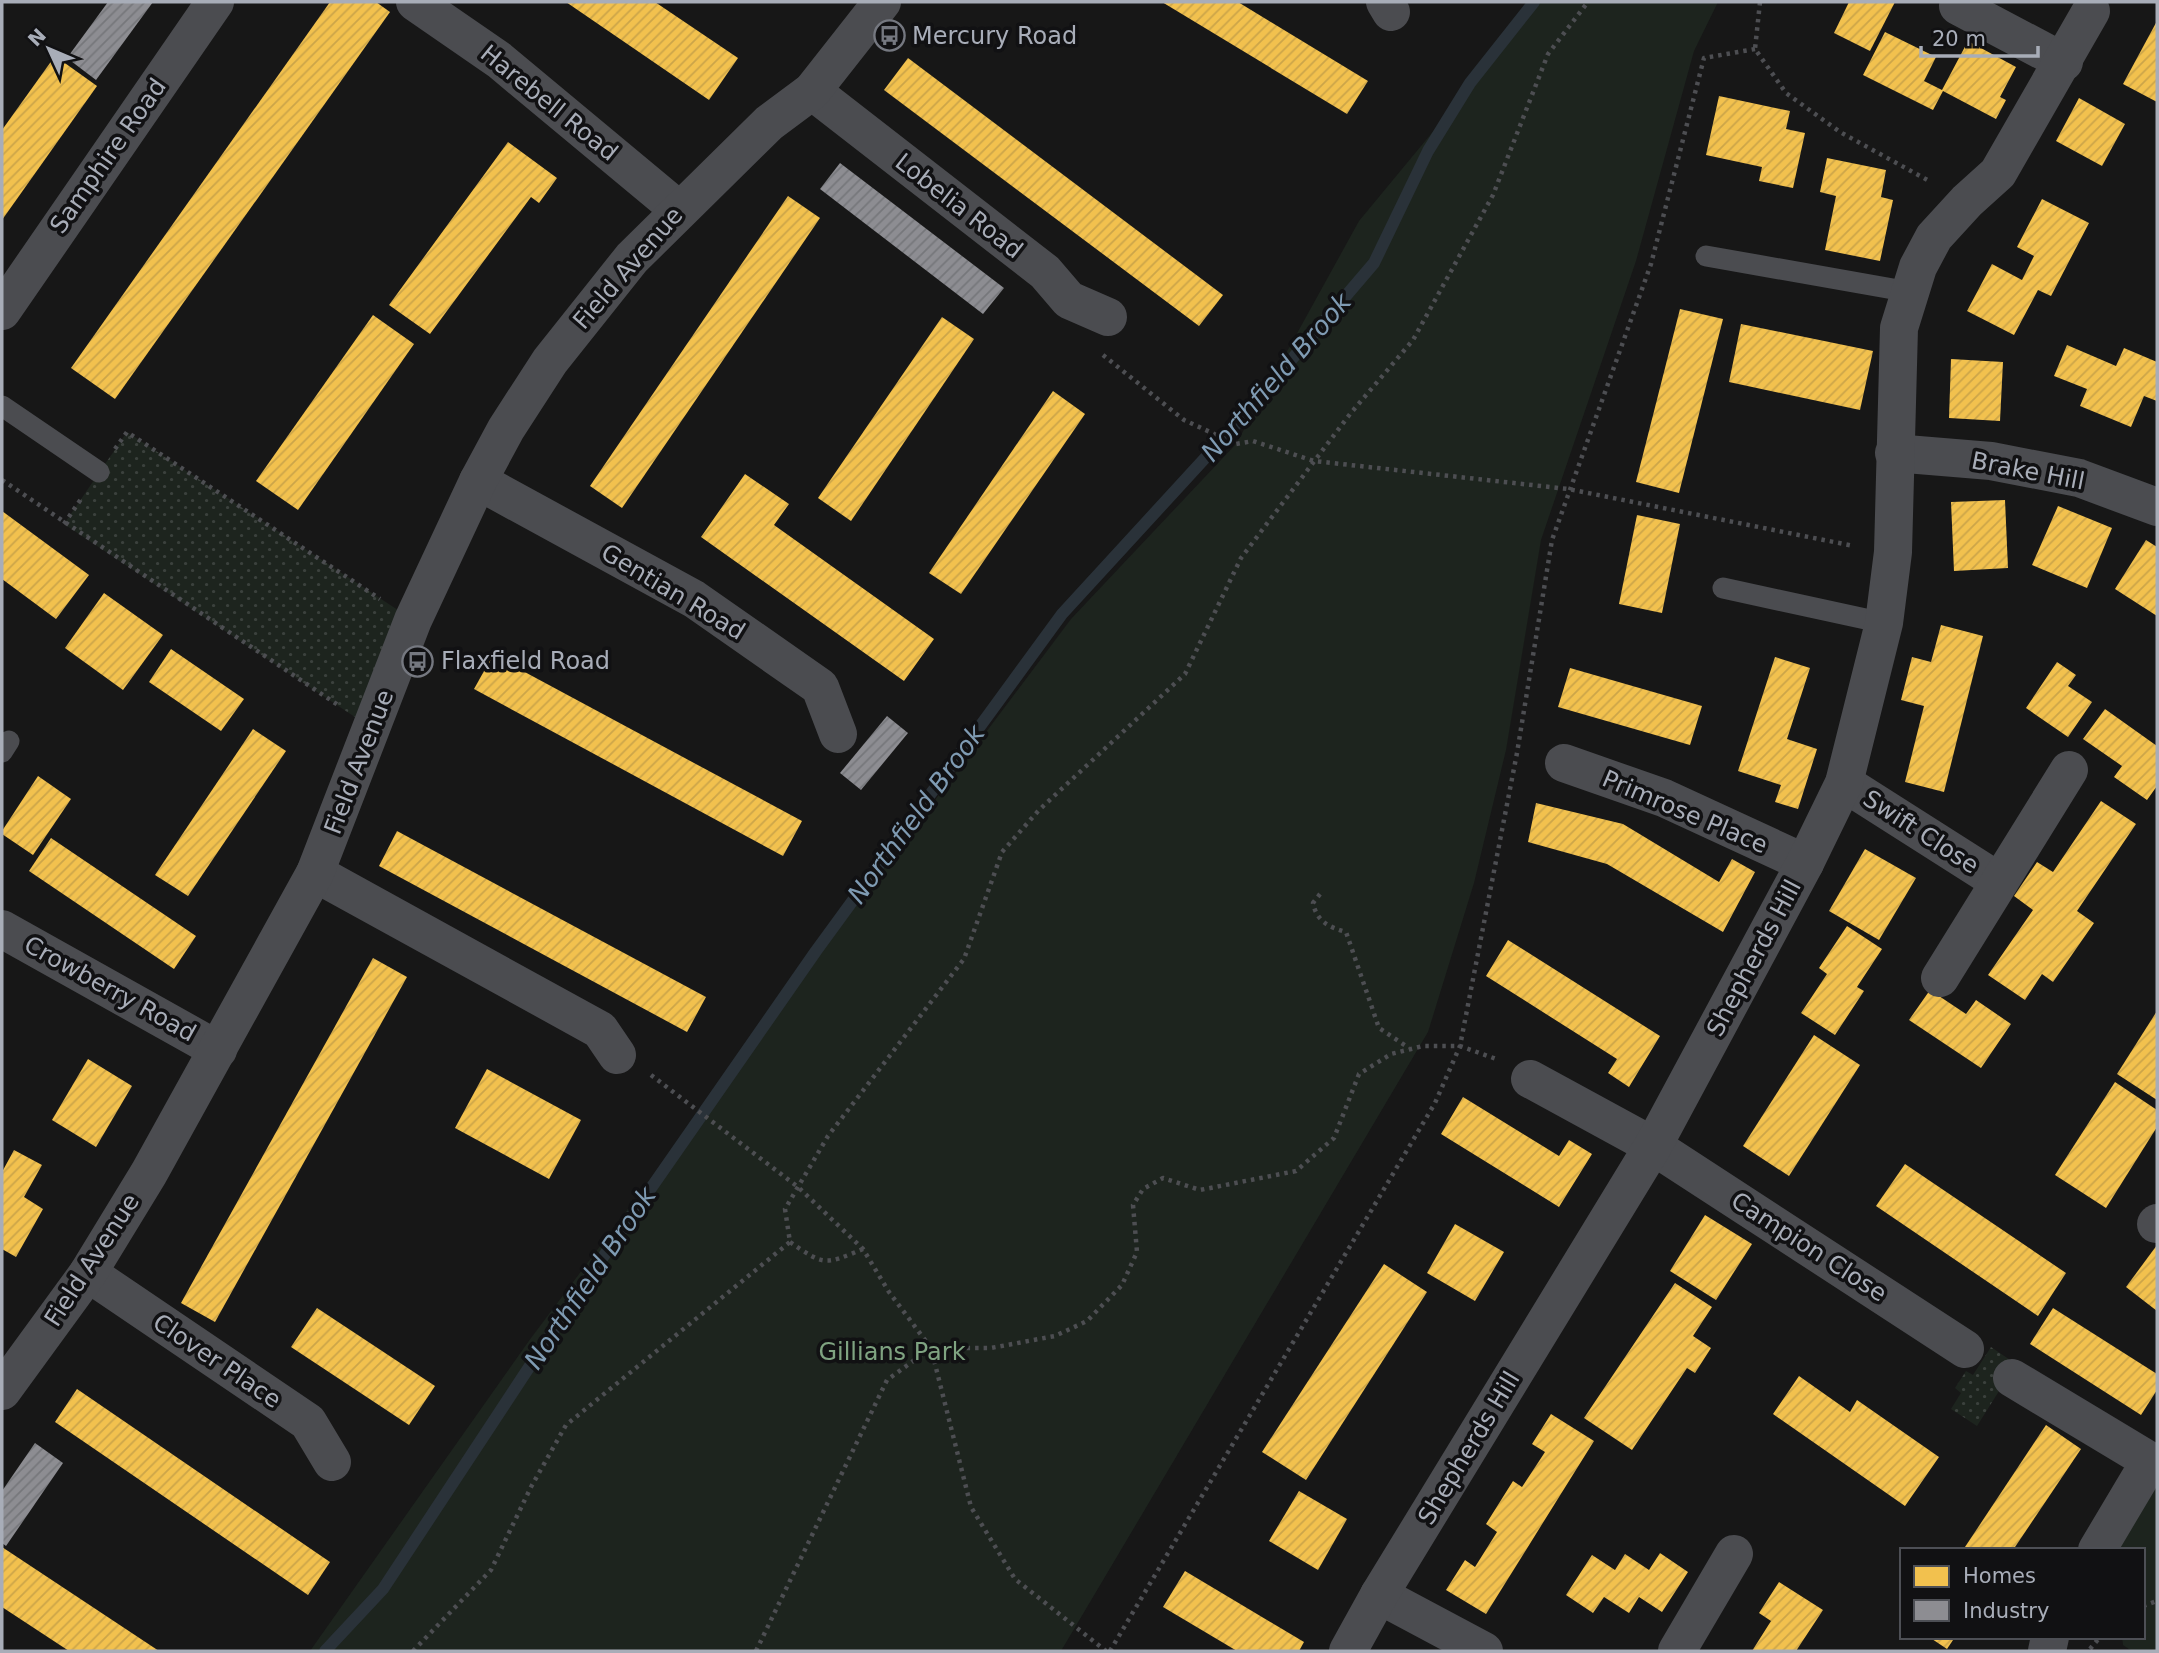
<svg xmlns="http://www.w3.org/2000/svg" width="2159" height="1653" font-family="'DejaVu Sans',sans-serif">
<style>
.grass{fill:url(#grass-dots)}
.park{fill:#1d241e}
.homes{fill:url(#homes-hatch)}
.industry{fill:url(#industry-hatch)}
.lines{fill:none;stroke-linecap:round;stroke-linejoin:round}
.stream{stroke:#2a3239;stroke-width:12}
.path{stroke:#4d4e52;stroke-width:4.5;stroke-dasharray:3.5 5;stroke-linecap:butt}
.service{stroke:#4b4c50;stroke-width:21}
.minor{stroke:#4b4c50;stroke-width:38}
.labels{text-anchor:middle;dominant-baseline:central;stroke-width:7;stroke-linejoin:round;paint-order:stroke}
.poi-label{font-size:24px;fill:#a8adb8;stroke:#111113;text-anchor:start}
.street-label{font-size:24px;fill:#a8adb8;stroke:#111113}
.park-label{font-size:24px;fill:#7fa381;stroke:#111113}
.water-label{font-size:26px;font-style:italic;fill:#7f9bb3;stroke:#111113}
</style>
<defs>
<pattern id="grass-dots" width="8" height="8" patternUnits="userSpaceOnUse" patternTransform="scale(1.75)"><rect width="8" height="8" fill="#1d241e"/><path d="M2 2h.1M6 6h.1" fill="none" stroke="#3b413d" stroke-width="1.8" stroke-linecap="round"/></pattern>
<pattern id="homes-hatch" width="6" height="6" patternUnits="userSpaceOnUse" patternTransform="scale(1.75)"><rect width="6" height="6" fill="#f2c14e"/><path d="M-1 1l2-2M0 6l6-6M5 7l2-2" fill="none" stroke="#cca549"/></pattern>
<pattern id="industry-hatch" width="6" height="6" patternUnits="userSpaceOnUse" patternTransform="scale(1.75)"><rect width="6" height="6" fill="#8d8d92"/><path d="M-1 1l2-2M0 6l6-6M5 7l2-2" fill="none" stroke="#76777b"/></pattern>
</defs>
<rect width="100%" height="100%" fill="#171717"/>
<g class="grass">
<polygon points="127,432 413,620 373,729 64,524"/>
<polygon points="1991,1347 2016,1364 1977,1426 1951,1409 1961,1393 1955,1388 1966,1371 1973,1375"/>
</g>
<g class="park">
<polygon points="1540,2 1718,2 1694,51 1636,261 1541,540 1506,750 1474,883 1428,1032 1061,1651 310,1651 531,1338 1071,619 1236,444 1359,221"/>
<polygon points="2157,1486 2157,1651 2132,1651 2123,1645 2122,1637 2143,1637 2143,1550 2118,1550"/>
</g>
<g class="homes">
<polygon points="330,2 376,2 390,12 115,399 71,368"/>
<polygon points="566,2 655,2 738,58 709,100"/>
<polygon points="1162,2 1238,2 1368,81 1347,114"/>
<polygon points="1849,2 1895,2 1870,51 1834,33"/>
<polygon points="2157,21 2157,102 2123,84"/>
<polygon points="1885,32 1936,57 1924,81 1942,90 1968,41 2016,67 2000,97 2006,100 1996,119 1943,91 1933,110 1863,75"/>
<polygon points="55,56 97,86 2,220 2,130"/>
<polygon points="908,58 1223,295 1199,326 884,90"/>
<polygon points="1719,96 1790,111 1786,129 1805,133 1793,188 1759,181 1762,167 1706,155"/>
<polygon points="2079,98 2125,124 2102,166 2056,141"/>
<polygon points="508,142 557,178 539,203 531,197 430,334 389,305"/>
<polygon points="1827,158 1886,170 1881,197 1893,200 1880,261 1825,250 1836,196 1820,192"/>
<polygon points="788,196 820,218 622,508 590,486"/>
<polygon points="2042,199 2089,223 2051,296 2038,290 2014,335 1967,311 1992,264 2022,280 2034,256 2017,247"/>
<polygon points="1680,309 1723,319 1679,493 1636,482"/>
<polygon points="373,315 414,344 298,510 256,481"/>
<polygon points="942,317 974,339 851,521 818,498"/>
<polygon points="1741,324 1873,351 1860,410 1729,382"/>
<polygon points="2067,345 2116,366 2124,348 2157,362 2157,401 2144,396 2131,427 2080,406 2087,389 2054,376"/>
<polygon points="1951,359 2003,362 2000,421 1949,418"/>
<polygon points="1053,391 1085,414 961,594 929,573"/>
<polygon points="745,474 789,504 774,525 934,639 904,681 701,537"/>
<polygon points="2005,500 2008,568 1954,571 1951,502"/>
<polygon points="2058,506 2112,528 2087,588 2032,565"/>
<polygon points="2,511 89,575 56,619 2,579"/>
<polygon points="1637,515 1680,524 1662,613 1619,604"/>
<polygon points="2146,540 2157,547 2157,616 2115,589"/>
<polygon points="104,593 163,635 123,690 65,648"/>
<polygon points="1941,625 1983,636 1944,792 1905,782 1924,706 1901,700 1912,657 1931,662"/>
<polygon points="171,649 244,699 221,731 149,682"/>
<polygon points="493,655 802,821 783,856 474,689"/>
<polygon points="1775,657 1810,668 1787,739 1817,749 1798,809 1775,802 1781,785 1738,771"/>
<polygon points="2057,662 2076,675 2068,686 2092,702 2068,737 2026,708"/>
<polygon points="1570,668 1702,706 1690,745 1558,707"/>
<polygon points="2105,709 2157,746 2157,786 2147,800 2114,777 2122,766 2083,739"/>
<polygon points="253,729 286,751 188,896 155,875"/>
<polygon points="38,776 71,799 33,855 2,834 2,831"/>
<polygon points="2101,801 2136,824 2077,911 2094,923 2053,982 2042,974 2025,1000 1988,975 2033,910 2014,896 2037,862 2053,872"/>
<polygon points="1536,803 1623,824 1719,882 1732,859 1755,872 1723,932 1607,864 1528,842"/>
<polygon points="397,831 706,997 687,1032 379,866"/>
<polygon points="51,838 196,936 174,969 29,871"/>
<polygon points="1865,849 1916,878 1879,940 1829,911"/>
<polygon points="1847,926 1882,949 1857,987 1864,991 1835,1035 1801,1013 1827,974 1819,968"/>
<polygon points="1508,940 1660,1036 1629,1087 1608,1073 1617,1059 1486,976"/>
<polygon points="373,958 407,977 215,1322 181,1303"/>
<polygon points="1930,990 1966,1014 1976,1000 2011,1024 1981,1068 1909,1020"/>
<polygon points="2157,1011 2157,1100 2117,1074"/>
<polygon points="1814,1035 1860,1065 1789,1176 1743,1146"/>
<polygon points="88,1059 132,1086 96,1147 52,1120"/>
<polygon points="487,1069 581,1120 549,1179 455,1128"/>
<polygon points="2115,1082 2157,1110 2157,1127 2106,1208 2055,1175"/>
<polygon points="1463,1097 1559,1156 1569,1140 1592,1154 1559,1207 1441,1134"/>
<polygon points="14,1150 42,1165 24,1197 43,1209 16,1257 2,1249 2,1172"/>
<polygon points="1905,1164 2066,1273 2038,1316 1876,1206"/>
<polygon points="1705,1215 1752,1244 1716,1300 1670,1271"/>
<polygon points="1455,1224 1504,1252 1475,1301 1427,1273"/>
<polygon points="2157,1245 2157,1311 2126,1287"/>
<polygon points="1384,1264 1427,1292 1306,1480 1262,1452"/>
<polygon points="1675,1283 1712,1307 1693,1336 1711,1348 1695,1373 1687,1368 1632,1450 1584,1418"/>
<polygon points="317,1308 435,1386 409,1425 291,1347"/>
<polygon points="2053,1308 2157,1374 2157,1390 2141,1415 2030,1344"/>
<polygon points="1799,1376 1850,1412 1857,1400 1939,1457 1905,1506 1773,1414"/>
<polygon points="77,1389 330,1562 308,1595 55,1422"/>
<polygon points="1551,1414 1594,1441 1486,1614 1446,1590 1465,1560 1475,1567 1497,1532 1486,1524 1513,1481 1522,1487 1545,1452 1532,1444"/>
<polygon points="2046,1425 2081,1449 2013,1550 1963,1550"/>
<polygon points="1299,1491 1347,1519 1318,1570 1269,1541"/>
<polygon points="2,1547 159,1651 69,1651 2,1607"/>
<polygon points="1660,1553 1688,1572 1662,1612 1639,1597 1629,1613 1604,1597 1593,1613 1566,1595 1592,1555 1615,1570 1625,1554 1649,1570"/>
<polygon points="1185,1571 1304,1642 1299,1651 1237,1651 1163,1607"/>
<polygon points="1779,1582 1823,1610 1796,1651 1752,1651 1771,1621 1759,1613"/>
<polygon points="1929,1637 1955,1637 1947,1649"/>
</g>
<g class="industry">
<polygon points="108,2 153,2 96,80 67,58"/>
<polygon points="840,163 1004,288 983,314 820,189"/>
<polygon points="887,716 908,733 861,790 840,773"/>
<polygon points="35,1443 63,1463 6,1546 2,1543 2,1491"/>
</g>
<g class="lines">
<polyline class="stream" points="325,1651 383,1589 578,1293 816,951 1062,614 1240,420 1374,263 1428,151 1470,83 1534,2"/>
<g class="path">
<polyline points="1760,2 1755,49 1786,93 1840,132 1931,182"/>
<polyline points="1103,355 1184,420 1236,444 1253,441 1314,461 1568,489 1854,546"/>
<polyline points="115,449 127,432 380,599"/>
<polyline points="2,480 338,705"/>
<polyline points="64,524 83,496"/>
<path d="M1320 894 1313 903C1317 922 1329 927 1346 932L1379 1028 1409 1048"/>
<polyline points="651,1075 798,1187 863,1249 889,1292 931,1348 971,1507 1015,1579 1106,1651"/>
<path d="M790 1242C825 1266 824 1265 863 1249"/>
<polyline points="2143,1606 2157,1601"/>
<polyline points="2090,1649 2100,1637"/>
<polyline points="413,1651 491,1570 531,1487 566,1425 790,1242 785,1209 828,1136 964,959 1002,852 1039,810 1185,674 1241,558 1350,414 1413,340 1493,195 1548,54 1588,2"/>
<polyline points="756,1651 887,1380 931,1348 991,1348 1055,1336 1087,1321 1122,1285 1137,1252 1133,1205 1143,1189 1163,1178 1200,1190 1296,1171 1334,1138 1359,1074 1391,1054 1423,1046 1460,1046 1499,1060"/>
<polyline points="1110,1651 1435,1103 1460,1046 1517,753 1552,540 1651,264 1704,58 1755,49"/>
</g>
<g class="service">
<polyline points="1706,256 1910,292"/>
<polyline points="2,406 99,472"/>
<polyline points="1723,588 1884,623"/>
<polyline points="2,752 9,741"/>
</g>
<g class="minor">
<polyline points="415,2 499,60 678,209"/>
<polyline points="1385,2 1391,12"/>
<polyline points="1958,6 2064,62"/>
<polyline points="812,91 1045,272 1069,300 1108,317"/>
<polyline points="2,311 215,2"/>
<polyline points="1894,453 1991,461 2079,478 2157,507"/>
<polyline points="478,481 694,599 820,687 838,734"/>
<polyline points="1564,763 1664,798 1805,863"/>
<polyline points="1844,783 1998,881"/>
<polyline points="315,873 600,1030 617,1055"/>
<polyline points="2,929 218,1050"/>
<polyline points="1940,978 2069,770"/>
<polyline points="1530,1079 1653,1146 1965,1349"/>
<polyline points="2156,1224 2157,1223"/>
<polyline points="88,1273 308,1422 332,1462"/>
<polyline points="2012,1378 2150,1461 2097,1550"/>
<polyline points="2,1391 88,1273 149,1173 315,873 413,620 478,481 506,429 550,361 632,258 769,123 812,91 882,2"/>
<polyline points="1379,1595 1484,1651"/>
<polyline points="1348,1651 1379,1595 1653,1146 1805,863 1844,783 1884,623 1893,552 1899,328 1918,267 1934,237 1967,201 1998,173 2091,11"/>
<polyline points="1677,1651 1734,1554"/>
<polyline points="2047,1651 2050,1637"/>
</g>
</g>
<defs>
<symbol id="bus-ring" viewBox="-11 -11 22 22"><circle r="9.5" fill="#111113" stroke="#757880" stroke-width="1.5"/><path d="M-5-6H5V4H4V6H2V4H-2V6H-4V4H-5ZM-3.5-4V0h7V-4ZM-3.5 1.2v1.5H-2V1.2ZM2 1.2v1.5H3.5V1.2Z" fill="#757880"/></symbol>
</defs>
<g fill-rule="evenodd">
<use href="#bus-ring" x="872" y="18" width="35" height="35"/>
<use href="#bus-ring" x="400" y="644" width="35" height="35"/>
</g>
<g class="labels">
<g class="poi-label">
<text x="912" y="36">Mercury Road</text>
<text x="441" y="661">Flaxfield Road</text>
</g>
<g class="street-label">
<text transform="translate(549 103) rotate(39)">Harebell Road</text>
<text transform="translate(108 156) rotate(-55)">Samphire Road</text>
<text transform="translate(959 206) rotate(38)">Lobelia Road</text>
<text transform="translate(628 268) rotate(-49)">Field Avenue</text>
<text transform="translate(2028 471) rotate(11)">Brake Hill</text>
<text transform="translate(673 592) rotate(31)">Gentian Road</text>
<text transform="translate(359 762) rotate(-69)">Field Avenue</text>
<text transform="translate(1685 812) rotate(23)">Primrose Place</text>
<text transform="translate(1921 832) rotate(33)">Swift Close</text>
<text transform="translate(1754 958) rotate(-62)">Shepherds Hill</text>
<text transform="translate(110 989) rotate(29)">Crowberry Road</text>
<text transform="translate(1809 1247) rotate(33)">Campion Close</text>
<text transform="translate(92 1260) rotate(-57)">Field Avenue</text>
<text transform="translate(217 1361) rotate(34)">Clover Place</text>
<text transform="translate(1469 1448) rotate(-59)">Shepherds Hill</text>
</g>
<g class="park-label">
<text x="892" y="1352">Gillians Park</text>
</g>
<g class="water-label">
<text transform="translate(1276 377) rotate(-49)">Northfield Brook</text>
<text transform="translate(916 814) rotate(-54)">Northfield Brook</text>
<text transform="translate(590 1278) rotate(-56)">Northfield Brook</text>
</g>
</g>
<rect width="2159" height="1653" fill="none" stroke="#a8adb8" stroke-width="7"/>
<rect x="1900" y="1548" width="245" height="91" fill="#111113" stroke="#4d4f55" stroke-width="2"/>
<rect x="1914" y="1566" width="35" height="21" fill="#f2c14e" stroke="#4d4f55" stroke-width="2"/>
<text x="1963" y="1583" font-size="21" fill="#a8adb8">Homes</text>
<rect x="1914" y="1600" width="35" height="21" fill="#8d8d92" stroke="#4d4f55" stroke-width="2"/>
<text x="1963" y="1618" font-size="21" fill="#a8adb8">Industry</text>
<g transform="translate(49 49) rotate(314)" stroke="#111113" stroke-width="5" paint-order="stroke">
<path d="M0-5L12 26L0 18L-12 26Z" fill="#a8adb8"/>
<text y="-10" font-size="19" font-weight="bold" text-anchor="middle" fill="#a8adb8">N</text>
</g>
<path d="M1921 46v10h117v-10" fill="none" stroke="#a8adb8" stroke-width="3.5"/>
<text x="1932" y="46" font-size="21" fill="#a8adb8" stroke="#111113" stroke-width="5" paint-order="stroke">20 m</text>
</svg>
